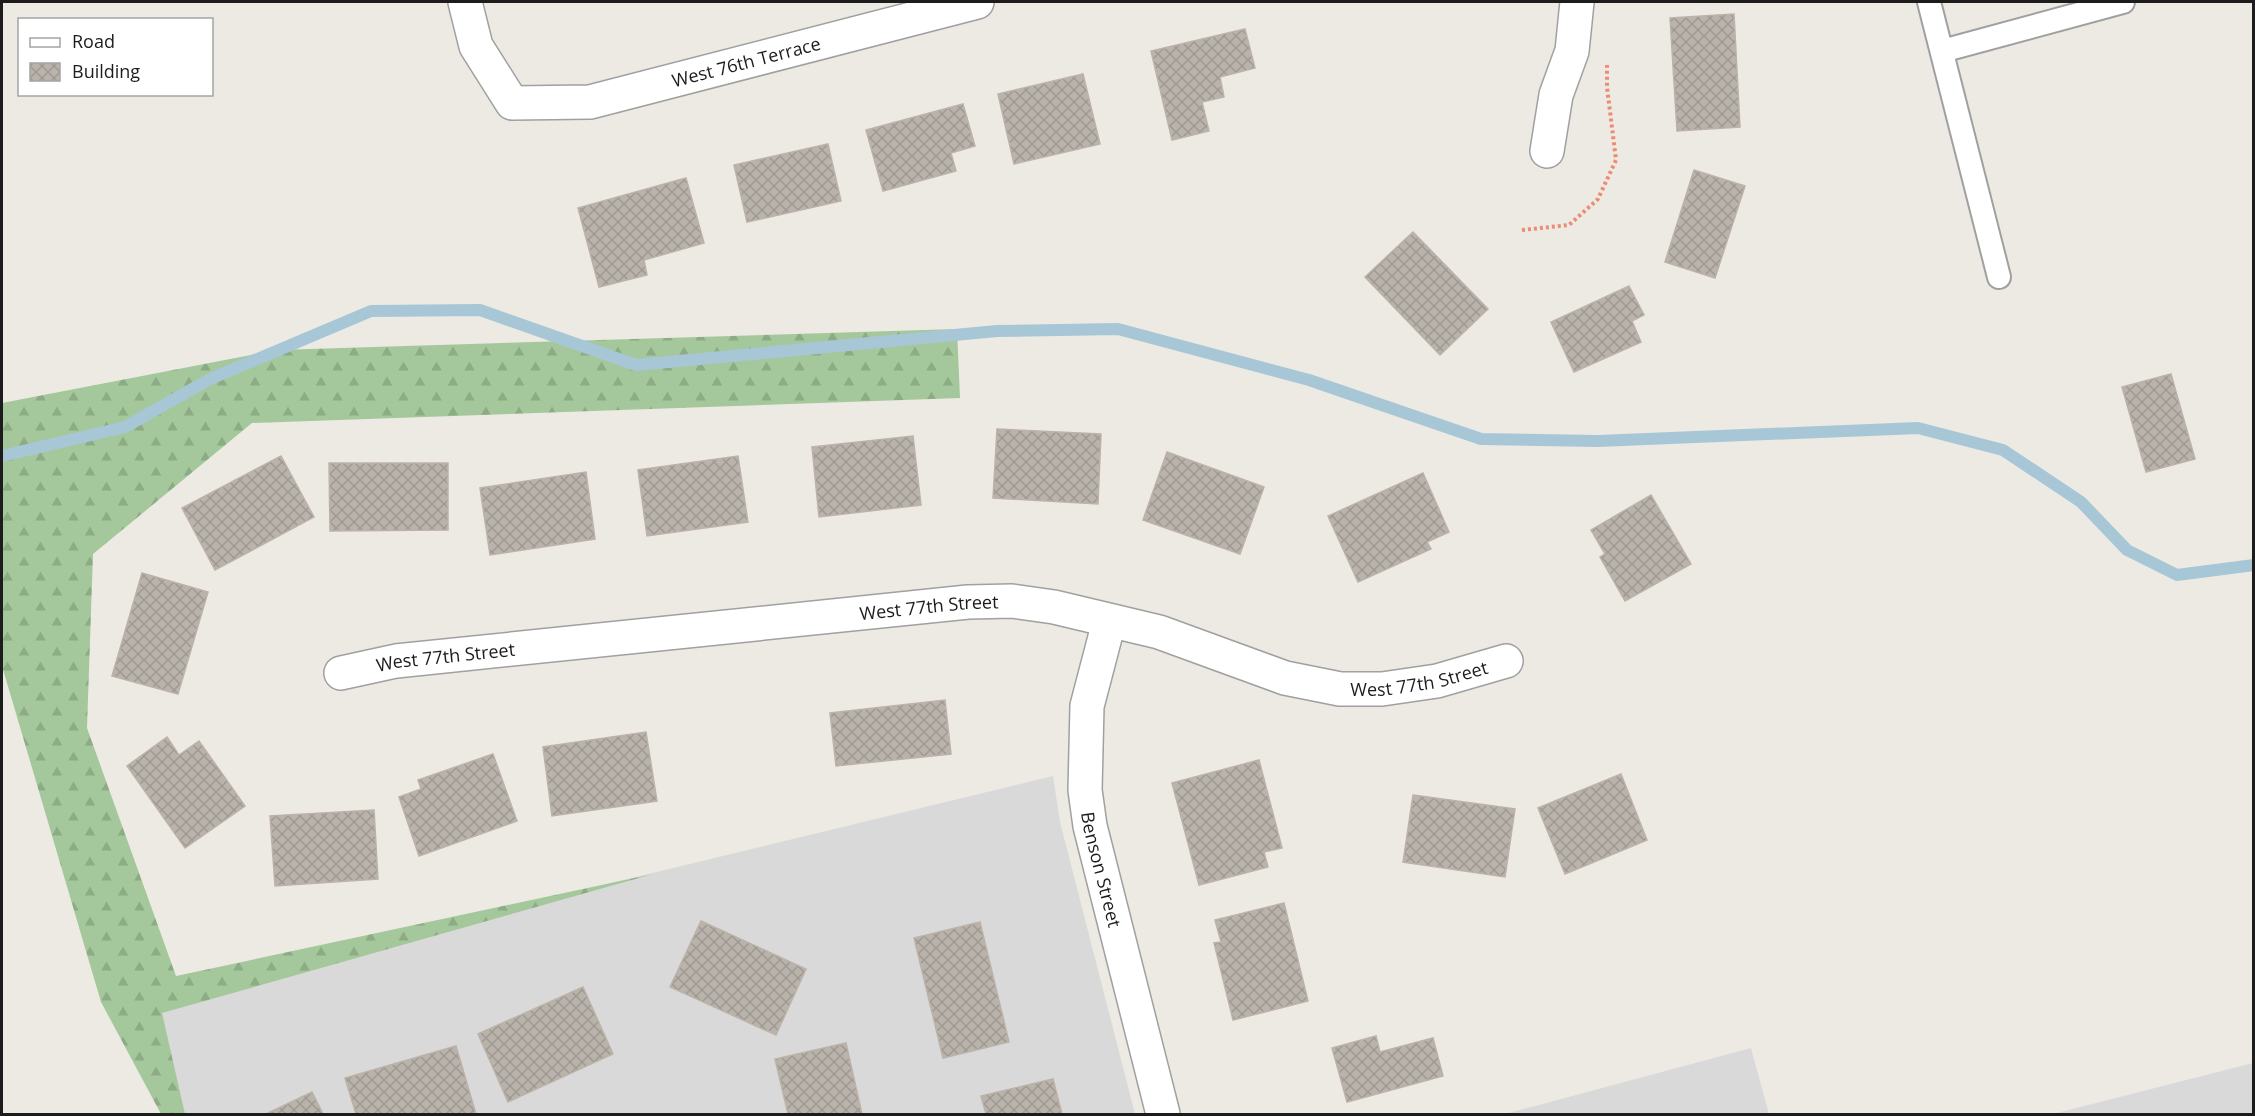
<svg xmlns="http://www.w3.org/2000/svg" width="2255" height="1116" font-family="'Open Sans',sans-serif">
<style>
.residential{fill:#dad9d9}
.forest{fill:url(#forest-firs)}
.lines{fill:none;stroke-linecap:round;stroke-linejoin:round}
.stream{stroke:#a7c7d6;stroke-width:12}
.building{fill:url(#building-cross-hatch);stroke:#bdb2a7;stroke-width:1.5}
.service-casing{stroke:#a0a0a0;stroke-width:26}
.minor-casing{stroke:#a0a0a0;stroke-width:36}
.path{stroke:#ec8c75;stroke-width:4;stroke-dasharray:3 3;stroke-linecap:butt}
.service{stroke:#fff;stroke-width:22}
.minor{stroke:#fff;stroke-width:33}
.labels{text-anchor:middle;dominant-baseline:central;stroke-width:6;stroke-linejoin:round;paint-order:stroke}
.street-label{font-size:18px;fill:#1c1c1c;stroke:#fff}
</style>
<defs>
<pattern id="forest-firs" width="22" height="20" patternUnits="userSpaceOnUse" patternTransform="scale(1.5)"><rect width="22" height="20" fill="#a4c89b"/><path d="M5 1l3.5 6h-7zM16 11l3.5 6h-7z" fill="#8dab85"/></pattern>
<pattern id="building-cross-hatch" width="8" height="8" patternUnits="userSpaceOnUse" patternTransform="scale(1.5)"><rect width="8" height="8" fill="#b9b3ac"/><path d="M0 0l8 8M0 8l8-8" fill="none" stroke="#9e9993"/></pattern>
</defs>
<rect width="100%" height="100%" fill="#edeae3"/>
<g class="residential">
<polygon points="1053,776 1060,822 1135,1114 163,1114 132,999"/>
<polygon points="1751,1048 1769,1114 1505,1114"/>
<polygon points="2253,1063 2253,1114 2053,1114"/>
</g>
<polygon class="forest" points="957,329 960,398 252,423 93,554 87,728 176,976 653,874 162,1013 185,1114 161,1114 101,1002 2,666 2,403 277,350"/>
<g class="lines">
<polyline class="stream" points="2,456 125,427 210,379 371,311 480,310 636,365 997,331 1118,329 1309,380 1481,439 1598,441 1918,428 2003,450 2081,502 2127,550 2177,575 2254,565"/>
</g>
<g class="building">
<polygon points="1734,14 1740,127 1677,131 1670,18"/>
<polygon points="1245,29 1255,68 1220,77 1224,97 1202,102 1209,131 1172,140 1151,51"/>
<polygon points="1083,74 1100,144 1014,164 998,94"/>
<polygon points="963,104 975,146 951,153 956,171 883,191 866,130"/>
<polygon points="828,144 841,201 747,222 734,165"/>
<polygon points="1694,170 1745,186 1715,278 1665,262"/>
<polygon points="686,178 704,243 644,260 647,275 599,287 578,208"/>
<polygon points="1413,232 1488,309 1440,355 1365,277"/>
<polygon points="1629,286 1644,315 1632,321 1641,342 1574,372 1551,322"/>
<polygon points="2171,374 2195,459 2146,472 2122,387"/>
<polygon points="997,429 1101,434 1098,504 993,498"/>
<polygon points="913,436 921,505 819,517 812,447"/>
<polygon points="1167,452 1264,487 1240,554 1143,520"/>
<polygon points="281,456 314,517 215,570 182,508"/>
<polygon points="738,456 748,522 647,536 638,470"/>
<polygon points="329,463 448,463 448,530 330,531"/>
<polygon points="586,472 595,539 490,555 480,488"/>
<polygon points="1423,473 1449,532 1427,542 1431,549 1358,582 1328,516"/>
<polygon points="1651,495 1691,564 1625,601 1600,557 1605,554 1591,530"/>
<polygon points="142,573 208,592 178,694 112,676"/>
<polygon points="945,700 951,754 836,766 830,713"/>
<polygon points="646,732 657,801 552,816 543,747"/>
<polygon points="167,737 179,755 199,741 245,806 185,848 127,766"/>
<polygon points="493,754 517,821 419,856 399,797 421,789 418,780"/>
<polygon points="1259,760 1282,848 1264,852 1268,867 1199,885 1172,783"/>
<polygon points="1621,774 1647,840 1565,874 1538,808"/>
<polygon points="1413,795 1515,809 1505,877 1403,862"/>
<polygon points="374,810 378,879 275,886 270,816"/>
<polygon points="1284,903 1308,1001 1233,1020 1214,943 1221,942 1215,920"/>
<polygon points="701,921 806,969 776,1035 670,987"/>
<polygon points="980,922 1009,1042 943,1058 914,938"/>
<polygon points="583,987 613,1054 508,1102 478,1034"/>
<polygon points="1376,1036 1380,1052 1433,1038 1443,1076 1347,1102 1332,1048"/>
<polygon points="846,1043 862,1114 788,1114 775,1059"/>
<polygon points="456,1046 476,1114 356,1114 345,1078"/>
<polygon points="1053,1079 1062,1114 986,1114 981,1096"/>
<polygon points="312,1092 323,1114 266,1114"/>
</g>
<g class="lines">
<defs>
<g id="service">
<polyline points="1929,2 1999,277"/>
<polyline points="1942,51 2123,2"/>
</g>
<g id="minor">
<path id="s1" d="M465 2 476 46 512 103 590 102 977 2"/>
<polyline points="1547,151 1556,95 1572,51 1577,2"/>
<path id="s2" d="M1109 622 1087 706 1085 790 1090 826 1163 1114"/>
<path id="s3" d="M341 673 396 661 968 602 1012 601 1054 607 1159 632 1285 678 1340 689H1382L1437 681 1506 661"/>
</g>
</defs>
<use href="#service" class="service-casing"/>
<use href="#minor" class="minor-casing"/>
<polyline class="path" points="1522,230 1569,225 1598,199 1616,160 1607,87 1607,65"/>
<use href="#service" class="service"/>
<use href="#minor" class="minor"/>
</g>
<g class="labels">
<g class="street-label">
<text stroke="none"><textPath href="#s1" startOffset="352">West 76th Terrace</textPath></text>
<text stroke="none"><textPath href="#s3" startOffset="592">West 77th Street</textPath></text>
<text stroke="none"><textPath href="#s3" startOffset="106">West 77th Street</textPath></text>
<text stroke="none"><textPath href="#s3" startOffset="1096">West 77th Street</textPath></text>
<text stroke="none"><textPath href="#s2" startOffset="252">Benson Street</textPath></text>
</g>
</g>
<rect width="2255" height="1116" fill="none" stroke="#1c1c1c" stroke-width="6"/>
<rect x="18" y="18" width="195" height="78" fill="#ffffff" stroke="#a4a4a4" stroke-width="1.5"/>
<rect x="30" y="38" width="30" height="9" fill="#ffffff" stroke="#a4a4a4" stroke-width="1.5"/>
<text x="72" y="48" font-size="18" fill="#1c1c1c">Road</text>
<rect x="30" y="63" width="30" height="18" fill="url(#building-cross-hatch)" stroke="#a4a4a4" stroke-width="1.5"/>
<text x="72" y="78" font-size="18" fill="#1c1c1c">Building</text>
</svg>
